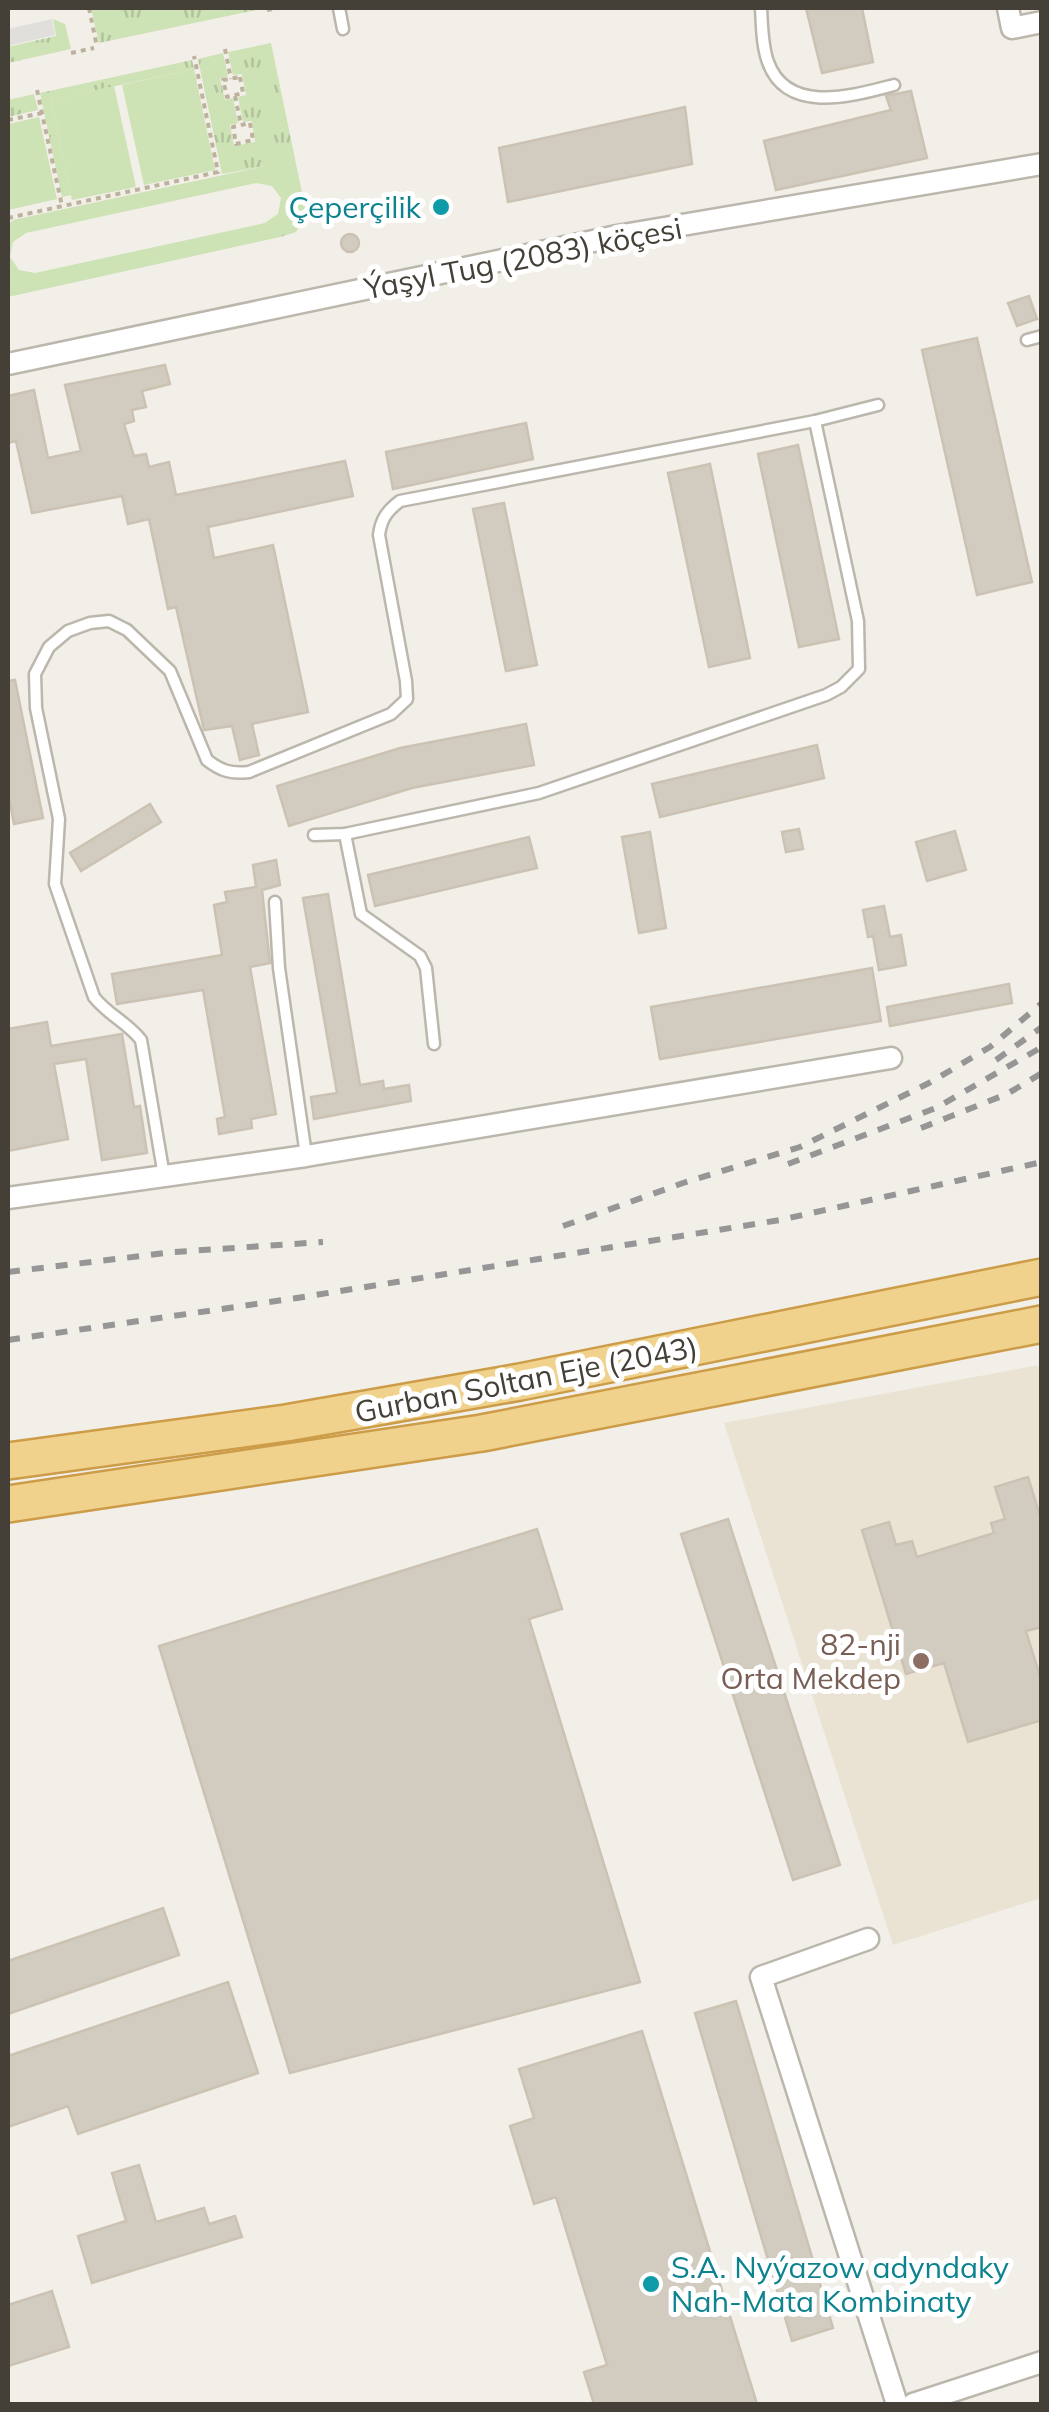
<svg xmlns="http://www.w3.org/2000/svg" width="1049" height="2412" font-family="Mulish,sans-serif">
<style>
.education{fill:#eae3d4}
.grass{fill:url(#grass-tufts)}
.park{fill:#cde2b5;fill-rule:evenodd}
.parking{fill:#e1dfdc}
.building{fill:#d2cbbf;stroke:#ccc2b3;stroke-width:2.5}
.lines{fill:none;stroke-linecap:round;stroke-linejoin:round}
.service-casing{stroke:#bcb7ac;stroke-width:15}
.minor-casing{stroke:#bcb7ac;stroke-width:25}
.trunk-casing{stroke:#cc9c48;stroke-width:40}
.path{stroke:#bdb29e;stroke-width:4;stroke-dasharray:5 5;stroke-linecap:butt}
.service{stroke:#fff;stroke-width:10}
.minor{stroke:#fff;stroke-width:20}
.trunk{stroke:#f0d28c;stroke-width:35}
.rail{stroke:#969696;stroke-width:6;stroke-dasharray:12 12;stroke-linecap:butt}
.culture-dot{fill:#0f9aa8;stroke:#fff;stroke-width:4}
.education-dot{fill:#8d6e63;stroke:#fff;stroke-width:4}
.labels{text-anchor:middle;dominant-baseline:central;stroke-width:10;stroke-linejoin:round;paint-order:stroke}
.culture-label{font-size:30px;fill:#0d838f;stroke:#fff;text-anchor:end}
.street-label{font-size:30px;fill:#454037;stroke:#fff}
.education-label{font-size:30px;fill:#785e54;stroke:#fff;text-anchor:end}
</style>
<defs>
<pattern id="grass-tufts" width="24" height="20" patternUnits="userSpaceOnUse" patternTransform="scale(2.5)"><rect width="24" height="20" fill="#cde2b5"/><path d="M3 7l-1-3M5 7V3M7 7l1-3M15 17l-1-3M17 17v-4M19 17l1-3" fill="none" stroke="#b1c39c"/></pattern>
</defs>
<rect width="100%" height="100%" fill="#f2efe8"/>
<polygon class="education" points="1034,1366 1041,1366 1041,1898 893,1945 724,1423"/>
<g class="grass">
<polygon points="91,8 265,8 99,43"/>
<polygon points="53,19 65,24 71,49 8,63 8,47 56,36"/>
<polygon points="271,43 306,212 296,232 280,237 295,222 299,201 265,166 222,174 198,59 223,53 228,76 220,79 225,100 233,98 238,123 230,125 234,146 255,142 252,121 243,122 238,97 246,95 242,74 233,75 228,52"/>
<polygon points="192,60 194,69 51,100 71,195 62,197 40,93"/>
<polygon points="34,94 38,110 8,117 8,100"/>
</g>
<g class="park">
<polygon points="194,69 215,170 144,185 122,85"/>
<polygon points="114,86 136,187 72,200 51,100"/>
<polygon points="39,117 57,199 8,210 8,124"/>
<path d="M265 166C302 174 310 214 280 237L8 297V225L13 220ZM256 183 272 186 281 198 278 214 265 223 35 273 19 270 10 257 13 242 26 233Z"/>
</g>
<polygon class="parking" points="52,19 55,35 8,46 8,29"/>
<g class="building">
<polygon points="806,8 862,8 873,62 822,73"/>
<polygon points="911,91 927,158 776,190 764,141 891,110 886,96"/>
<polygon points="685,107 692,164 508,202 499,148"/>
<circle cx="350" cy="243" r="9"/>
<polygon points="1029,296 1037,319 1017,326 1008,303"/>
<polygon points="977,338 1032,582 977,595 922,350"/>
<polygon points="165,365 170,384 142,391 146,407 132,410 134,421 124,424 134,456 146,454 149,467 169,462 176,495 345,461 353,496 208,527 214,558 273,545 308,712 252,724 259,755 240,760 232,726 204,730 176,607 168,609 149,519 128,524 122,496 32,513 16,441 8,443 8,396 34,390 48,458 81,451 65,385"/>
<polygon points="526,423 533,459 393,489 386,452"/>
<polygon points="798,445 839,639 799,647 758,454"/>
<polygon points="710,464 750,658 709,667 668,473"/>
<polygon points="504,503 537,665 506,671 473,509"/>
<polygon points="15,680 43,818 14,824 8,793 8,681"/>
<polygon points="526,724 534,765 412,788 289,826 277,786 400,748"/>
<polygon points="817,745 824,778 660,817 652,784"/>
<polygon points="150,804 161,822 81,871 70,853"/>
<polygon points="799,829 803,849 786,852 782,832"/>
<polygon points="955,831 966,870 927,881 916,842"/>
<polygon points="650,832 666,928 639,933 622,837"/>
<polygon points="529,837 537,868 375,906 368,875"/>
<polygon points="276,860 280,885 262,890 270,963 250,967 276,1114 251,1119 252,1128 219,1134 217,1119 225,1117 203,990 117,1004 112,974 222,955 214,905 227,902 225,892 256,887 253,865"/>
<polygon points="328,894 360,1085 383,1081 384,1089 409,1085 411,1101 314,1119 311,1097 337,1093 303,898"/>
<polygon points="884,906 890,937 901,935 906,965 879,970 873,936 868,937 863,910"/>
<polygon points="872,968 881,1021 660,1059 651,1007"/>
<polygon points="1009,984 1012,1003 890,1026 887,1007"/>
<polygon points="47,1022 51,1046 122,1034 134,1107 140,1106 147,1153 102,1160 86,1059 54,1064 68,1139 8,1151 8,1029"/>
<polygon points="1028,1477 1042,1522 1042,1627 1026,1631 1042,1683 1042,1720 968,1742 944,1663 906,1674 862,1530 889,1522 896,1545 912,1541 917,1557 994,1533 991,1523 1005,1519 995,1487"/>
<polygon points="728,1519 840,1865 793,1880 681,1534"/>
<polygon points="537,1529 562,1609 529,1619 640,1982 290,2073 159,1646"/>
<polygon points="163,1908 179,1955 8,2014 8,1961"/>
<polygon points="228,1982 258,2073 78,2134 68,2106 8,2127 8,2056"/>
<polygon points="736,2001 833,2328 792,2341 695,2013"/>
<polygon points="642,2031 757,2404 594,2404 584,2372 607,2365 556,2197 534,2204 510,2126 534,2118 519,2069"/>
<polygon points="139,2165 156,2222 204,2208 209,2224 235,2216 242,2237 92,2283 78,2236 126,2221 112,2173"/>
<polygon points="52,2291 69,2347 8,2366 8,2305"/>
</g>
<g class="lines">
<defs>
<g id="service">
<polyline points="339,8 343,29"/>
<path d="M761 8C762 25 762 46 768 62 787 116 855 95 894 85"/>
<polyline points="1027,340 1042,336"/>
<polyline points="345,834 361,914 420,956 426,968 434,1044"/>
<polyline points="314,835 345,834 539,793 826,695 841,687 859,669 858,621 815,421"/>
<polyline points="275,902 279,968 306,1155"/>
<path d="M164 1176 141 1040C127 1022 108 1015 94 997L55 884 59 819 36 708 35 674 49 647 68 631 90 623 109 621 127 630 170 671 207 760C221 771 231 774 249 772L391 714 407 699 406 681 379 535C381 519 387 511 400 501L815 421 878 405"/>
</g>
<g id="minor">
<polyline points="1008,8 1012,28 1042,22"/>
<polyline points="8,364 617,236 1042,164"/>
<polyline points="8,1198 306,1156 891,1058"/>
<polyline points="868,1939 761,1977 897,2404"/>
<polyline points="913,2404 1042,2362"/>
</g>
<g id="trunk">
<polyline points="8,1461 286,1423 520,1382 1042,1277"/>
<polyline points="8,1504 482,1433 1042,1324"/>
</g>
</defs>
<use href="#service" class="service-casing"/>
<use href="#minor" class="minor-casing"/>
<use href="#trunk" class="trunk-casing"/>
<g class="path">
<polyline points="89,8 97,47"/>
<polyline points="267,10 279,8"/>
<polyline points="225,49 231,79"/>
<polyline points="71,53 94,48"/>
<polygon points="240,77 243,93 227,97 223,80"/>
<polyline points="37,90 62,206"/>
<polyline points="235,96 241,125"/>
<polyline points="8,120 42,113"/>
<polygon points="250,123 253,140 236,144 233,127"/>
<polyline points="8,218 218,172 194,56"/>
</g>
<use href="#service" class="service"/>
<use href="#minor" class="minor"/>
<use href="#trunk" class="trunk"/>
<g class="rail">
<polyline points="996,1060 1042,1027"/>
<polyline points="921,1128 1007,1094 1042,1073"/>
<polyline points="788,1164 936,1108 1042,1047"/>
<polyline points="563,1226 683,1183 800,1147 929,1083 990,1047 1042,1003"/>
<polyline points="8,1272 174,1252 323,1242"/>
<polyline points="8,1340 297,1298 780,1220 1042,1162"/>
</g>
</g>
<g class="culture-dot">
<circle cx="441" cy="207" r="10"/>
<circle cx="651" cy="2284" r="10"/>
</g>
<circle class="education-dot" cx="921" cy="1661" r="10"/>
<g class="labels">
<g class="culture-label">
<text x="421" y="207">Çeperçilik</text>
<text x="671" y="2267" text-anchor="start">S.A. Nyýazow adyndaky<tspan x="671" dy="34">Nah-Mata Kombinaty</tspan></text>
</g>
<g class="street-label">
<text transform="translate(523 258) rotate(-11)">Ýaşyl Tug (2083) köçesi</text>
<text transform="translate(526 1379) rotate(-11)">Gurban Soltan Eje (2043)</text>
</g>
<g class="education-label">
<text x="901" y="1644">82-nji<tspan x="901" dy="34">Orta Mekdep</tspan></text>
</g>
</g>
<rect width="1049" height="2412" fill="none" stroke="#454037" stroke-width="20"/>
</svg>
